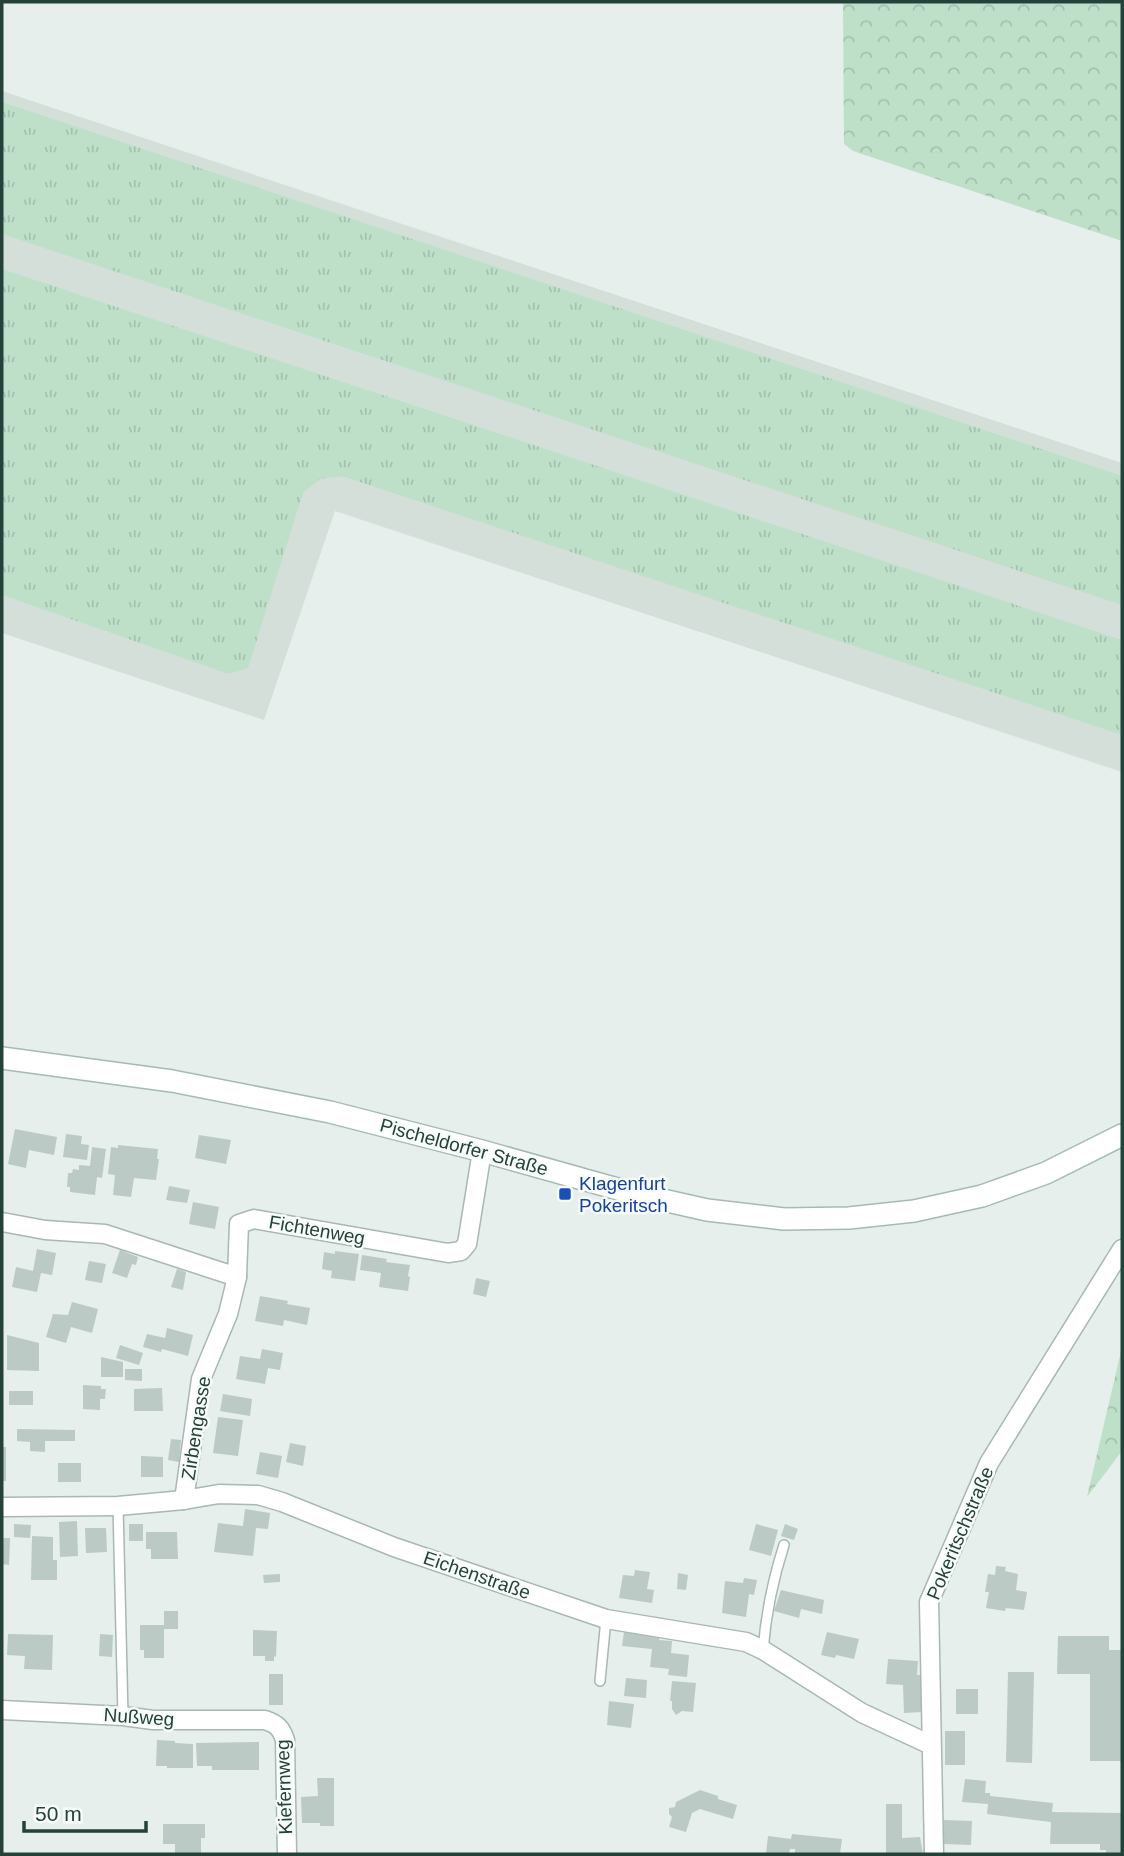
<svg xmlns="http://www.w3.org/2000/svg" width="1124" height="1856" font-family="Arial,sans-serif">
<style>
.built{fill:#d4dfda}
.grass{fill:url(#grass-tufts)}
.forest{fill:url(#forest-crowns)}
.building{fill:#bbcac4}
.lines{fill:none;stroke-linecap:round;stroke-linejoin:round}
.lane-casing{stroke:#a8b8b2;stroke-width:12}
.street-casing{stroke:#a8b8b2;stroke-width:21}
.secondary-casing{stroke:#a4bbb3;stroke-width:24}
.lane{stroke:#fff;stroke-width:9}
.street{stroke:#fff;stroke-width:18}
.secondary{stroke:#fff;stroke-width:21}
.transit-dot{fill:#1a4fb4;stroke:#f7fbf9;stroke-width:2.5}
.labels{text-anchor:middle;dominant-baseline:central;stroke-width:5;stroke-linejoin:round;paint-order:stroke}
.street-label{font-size:19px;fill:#24423a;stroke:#f7fbf9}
.transit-label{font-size:19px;fill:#164399;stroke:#f7fbf9;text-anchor:start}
</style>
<defs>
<pattern id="grass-tufts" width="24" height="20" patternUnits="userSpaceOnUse" patternTransform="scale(1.75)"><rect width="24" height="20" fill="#bfe0c8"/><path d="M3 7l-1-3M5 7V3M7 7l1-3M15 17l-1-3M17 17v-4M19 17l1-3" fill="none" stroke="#a4c1ad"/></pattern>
<pattern id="forest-crowns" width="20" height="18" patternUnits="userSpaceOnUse" patternTransform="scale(1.75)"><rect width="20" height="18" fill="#bfe0c8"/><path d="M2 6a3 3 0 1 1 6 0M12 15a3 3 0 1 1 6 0" fill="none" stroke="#a4c1ad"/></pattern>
</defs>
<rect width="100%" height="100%" fill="#e6efeb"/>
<polygon class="built" points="2,91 1122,463 1122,772 335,511 264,720 2,633"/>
<g class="grass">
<polygon points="2,102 1122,476 1122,605 2,234"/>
<polygon points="2,269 1122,640 1122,735 342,476 320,479 303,493 248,668 229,674 2,595"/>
</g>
<g class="forest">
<polygon points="843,2 1122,2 1122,241 853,151 844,144"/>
<polygon points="1122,1347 1122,1451 1087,1497"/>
</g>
<g class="building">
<polygon points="15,1129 57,1137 54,1155 29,1150 26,1168 8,1164"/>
<polygon points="66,1134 82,1136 81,1144 89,1145 87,1160 63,1157"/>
<polygon points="199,1135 231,1140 226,1164 195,1158"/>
<polygon points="118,1145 158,1149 157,1159 159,1159 156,1180 134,1178 131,1197 113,1195 115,1175 108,1174 111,1147 118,1148"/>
<polygon points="92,1147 106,1149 102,1178 97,1177 95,1195 70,1192 70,1187 67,1187 68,1173 72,1173 73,1169 79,1170 79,1165 90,1166"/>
<polygon points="169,1186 190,1190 187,1203 166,1200"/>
<polygon points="193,1202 219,1207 215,1229 189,1224"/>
<polygon points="37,1249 56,1253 52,1275 41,1273 37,1292 12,1287 16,1267 33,1271"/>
<polygon points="120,1250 138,1257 136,1265 132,1264 127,1278 112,1273"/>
<polygon points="335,1251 359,1254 355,1281 331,1278 332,1271 322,1269 324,1252 335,1254"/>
<polygon points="362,1255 387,1259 386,1262 410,1265 408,1276 410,1277 408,1291 379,1287 381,1273 360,1270"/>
<polygon points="89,1261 106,1264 102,1283 85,1280"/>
<polygon points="177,1269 186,1272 183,1290 171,1287"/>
<polygon points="476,1278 490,1281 486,1297 473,1294"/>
<polygon points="260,1296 288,1301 287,1304 310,1308 307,1325 284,1320 283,1326 255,1321"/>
<polygon points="72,1302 98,1309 92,1333 71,1327 66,1343 46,1337 53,1314 68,1315"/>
<polygon points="167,1328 193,1335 188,1356 162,1349 161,1352 143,1347 147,1334 165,1338"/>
<polygon points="7,1335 39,1343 39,1371 7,1370"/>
<polygon points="120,1345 143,1353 139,1365 116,1358"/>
<polygon points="262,1349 283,1353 280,1370 268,1368 265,1384 236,1379 240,1356 260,1359"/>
<polygon points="101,1357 123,1362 123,1377 101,1377"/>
<polygon points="125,1369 142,1369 142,1381 125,1380"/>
<polygon points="83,1385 101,1386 101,1389 106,1389 105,1399 100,1399 100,1410 83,1409"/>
<polygon points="162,1388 163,1411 134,1411 134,1389"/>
<rect x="9" y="1391" width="24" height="14"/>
<polygon points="223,1394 252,1399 250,1416 220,1411"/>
<polygon points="218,1417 243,1420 238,1456 213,1453"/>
<polygon points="17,1429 75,1430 75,1441 45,1441 45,1452 30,1451 30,1442 17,1441"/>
<polygon points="171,1439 181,1440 179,1462 168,1460"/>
<polygon points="290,1443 306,1446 303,1466 286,1462"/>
<rect x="2" y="1447" width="4" height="34"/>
<polygon points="260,1452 282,1456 278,1478 256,1474"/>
<polygon points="141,1456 163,1457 163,1477 141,1477"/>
<rect x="58" y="1463" width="23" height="19"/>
<polygon points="245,1509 270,1513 268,1529 256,1528 253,1556 214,1552 218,1523 243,1526"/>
<polygon points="77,1521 78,1556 60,1557 59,1522"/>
<polygon points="14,1524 31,1525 30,1538 14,1537"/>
<rect x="129" y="1524" width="14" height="17"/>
<polygon points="756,1524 778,1530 771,1556 749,1550"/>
<polygon points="785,1524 798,1529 794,1540 781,1536"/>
<polygon points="85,1528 106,1528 107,1552 86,1553"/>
<polygon points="146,1532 177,1532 178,1559 151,1559 151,1549 146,1549"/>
<polygon points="32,1536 53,1537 53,1560 57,1560 57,1580 31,1580"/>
<polygon points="2,1538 10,1538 9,1565 2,1564"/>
<polygon points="996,1566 1006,1567 1005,1571 1018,1574 1016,1590 1027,1592 1024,1610 1006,1608 1005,1611 986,1608 989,1592 985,1592 988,1574 995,1575"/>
<polygon points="635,1570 650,1572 647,1589 654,1590 652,1603 619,1598 623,1575 634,1576"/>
<polygon points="678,1573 688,1575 686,1590 677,1589"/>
<polygon points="280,1574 280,1582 264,1583 263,1575"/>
<polygon points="744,1578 757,1580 754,1595 749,1594 746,1617 722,1613 725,1581 743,1583"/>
<polygon points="781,1590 824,1600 822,1614 801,1609 799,1618 774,1611"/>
<polygon points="164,1611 178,1611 178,1629 164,1629 164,1658 144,1658 144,1650 140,1650 140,1625 164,1625"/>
<polygon points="253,1630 277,1631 276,1657 274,1656 274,1661 265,1661 265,1656 253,1656"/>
<polygon points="624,1632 660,1636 659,1640 672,1641 671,1653 689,1655 687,1677 668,1675 669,1669 650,1667 652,1649 622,1646"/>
<polygon points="827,1632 859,1639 854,1659 836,1655 835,1658 821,1655"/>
<polygon points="8,1634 53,1635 52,1670 24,1669 25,1656 7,1655"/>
<polygon points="100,1634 113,1635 112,1657 99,1656"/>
<polygon points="1058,1636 1109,1636 1109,1650 1122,1650 1122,1761 1090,1761 1090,1674 1057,1674"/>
<polygon points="888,1659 918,1661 917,1675 921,1675 922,1712 904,1713 903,1685 886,1684"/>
<polygon points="1008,1672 1034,1672 1032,1763 1006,1762"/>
<rect x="269" y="1674" width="14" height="31"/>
<polygon points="626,1678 647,1680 646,1698 624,1696"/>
<polygon points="672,1681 696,1683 693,1712 682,1711 676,1715 672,1709 672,1701 670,1701"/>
<rect x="956" y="1689" width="22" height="25"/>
<polygon points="609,1701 634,1704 631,1728 607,1725"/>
<rect x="945" y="1731" width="20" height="34"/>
<polygon points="157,1740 175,1741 175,1743 193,1744 193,1768 167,1768 167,1766 156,1766"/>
<polygon points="259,1742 259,1770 212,1770 212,1766 197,1766 196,1743"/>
<polygon points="317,1778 334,1778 334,1826 320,1826 320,1823 302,1823 301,1797 318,1796"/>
<polygon points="965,1779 986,1781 985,1793 990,1793 990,1796 1053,1803 1052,1812 1122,1813 1122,1854 1106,1854 1106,1850 1100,1850 1100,1844 1050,1844 1051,1822 987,1814 988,1804 962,1802"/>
<polygon points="700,1790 718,1796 718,1799 737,1805 733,1819 700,1809 692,1813 686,1832 669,1827 672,1817 669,1814 669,1808 675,1807 676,1802"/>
<polygon points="886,1804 902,1804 902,1838 920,1837 923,1854 886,1854"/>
<polygon points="944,1820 972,1821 971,1845 943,1844"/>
<polygon points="163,1824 205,1824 205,1838 201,1838 201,1854 175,1853 175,1844 163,1844"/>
<polygon points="792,1834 842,1839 840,1854 795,1853 795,1849 790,1849 789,1854 766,1854 768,1836 791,1839"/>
</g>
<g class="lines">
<defs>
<g id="lane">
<polyline points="118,1506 123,1716"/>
<path d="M763 1650C766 1614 773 1579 784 1545"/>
<polyline points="600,1681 606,1619"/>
</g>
<g id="street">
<polyline points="2,1222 45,1230 105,1234 237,1277 239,1224 254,1219 448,1253 461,1251 467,1244 482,1151"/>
<polyline points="184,1500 201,1379 228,1314 237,1277"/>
<polyline points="2,1507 118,1506 184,1500 219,1494 258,1495 282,1502 394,1547 606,1619 746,1642 763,1650 862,1713 931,1745"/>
<path d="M2 1710 123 1716 153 1720H265C277 1724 281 1728 285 1740L287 1854"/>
<polyline points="934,1854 929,1602 989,1463 1122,1249"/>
</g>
<polyline id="secondary" points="2,1058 172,1081 330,1112 482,1151 632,1193 707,1210 784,1219 849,1218 914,1211 982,1196 1046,1173 1122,1135"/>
</defs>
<use href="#lane" class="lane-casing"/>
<use href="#street" class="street-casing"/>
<use href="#secondary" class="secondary-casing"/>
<use href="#lane" class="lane"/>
<use href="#street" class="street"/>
<use href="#secondary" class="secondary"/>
</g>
<rect class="transit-dot" x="558" y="1187" width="14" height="14" rx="3.5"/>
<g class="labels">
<g class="street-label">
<text transform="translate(464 1147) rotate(15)">Pischeldorfer Straße</text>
<text transform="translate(317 1230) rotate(10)">Fichtenweg</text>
<text transform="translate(196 1428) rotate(-81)">Zirbengasse</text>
<text transform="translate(960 1533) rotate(-67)">Pokeritschstraße</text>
<text transform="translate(477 1575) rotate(19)">Eichenstraße</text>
<text transform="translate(139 1717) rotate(4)">Nußweg</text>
<text transform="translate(284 1787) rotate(-92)">Kiefernweg</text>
</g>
<g class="transit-label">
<text x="579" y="1183">Klagenfurt<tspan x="579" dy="22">Pokeritsch</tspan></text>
</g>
</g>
<rect width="1124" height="1856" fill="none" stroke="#24423a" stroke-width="7"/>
<path d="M24 1821v10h122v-10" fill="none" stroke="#24423a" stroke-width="3.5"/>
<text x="35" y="1821" font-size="21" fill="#24423a" stroke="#f7fbf9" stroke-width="5" paint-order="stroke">50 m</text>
</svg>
